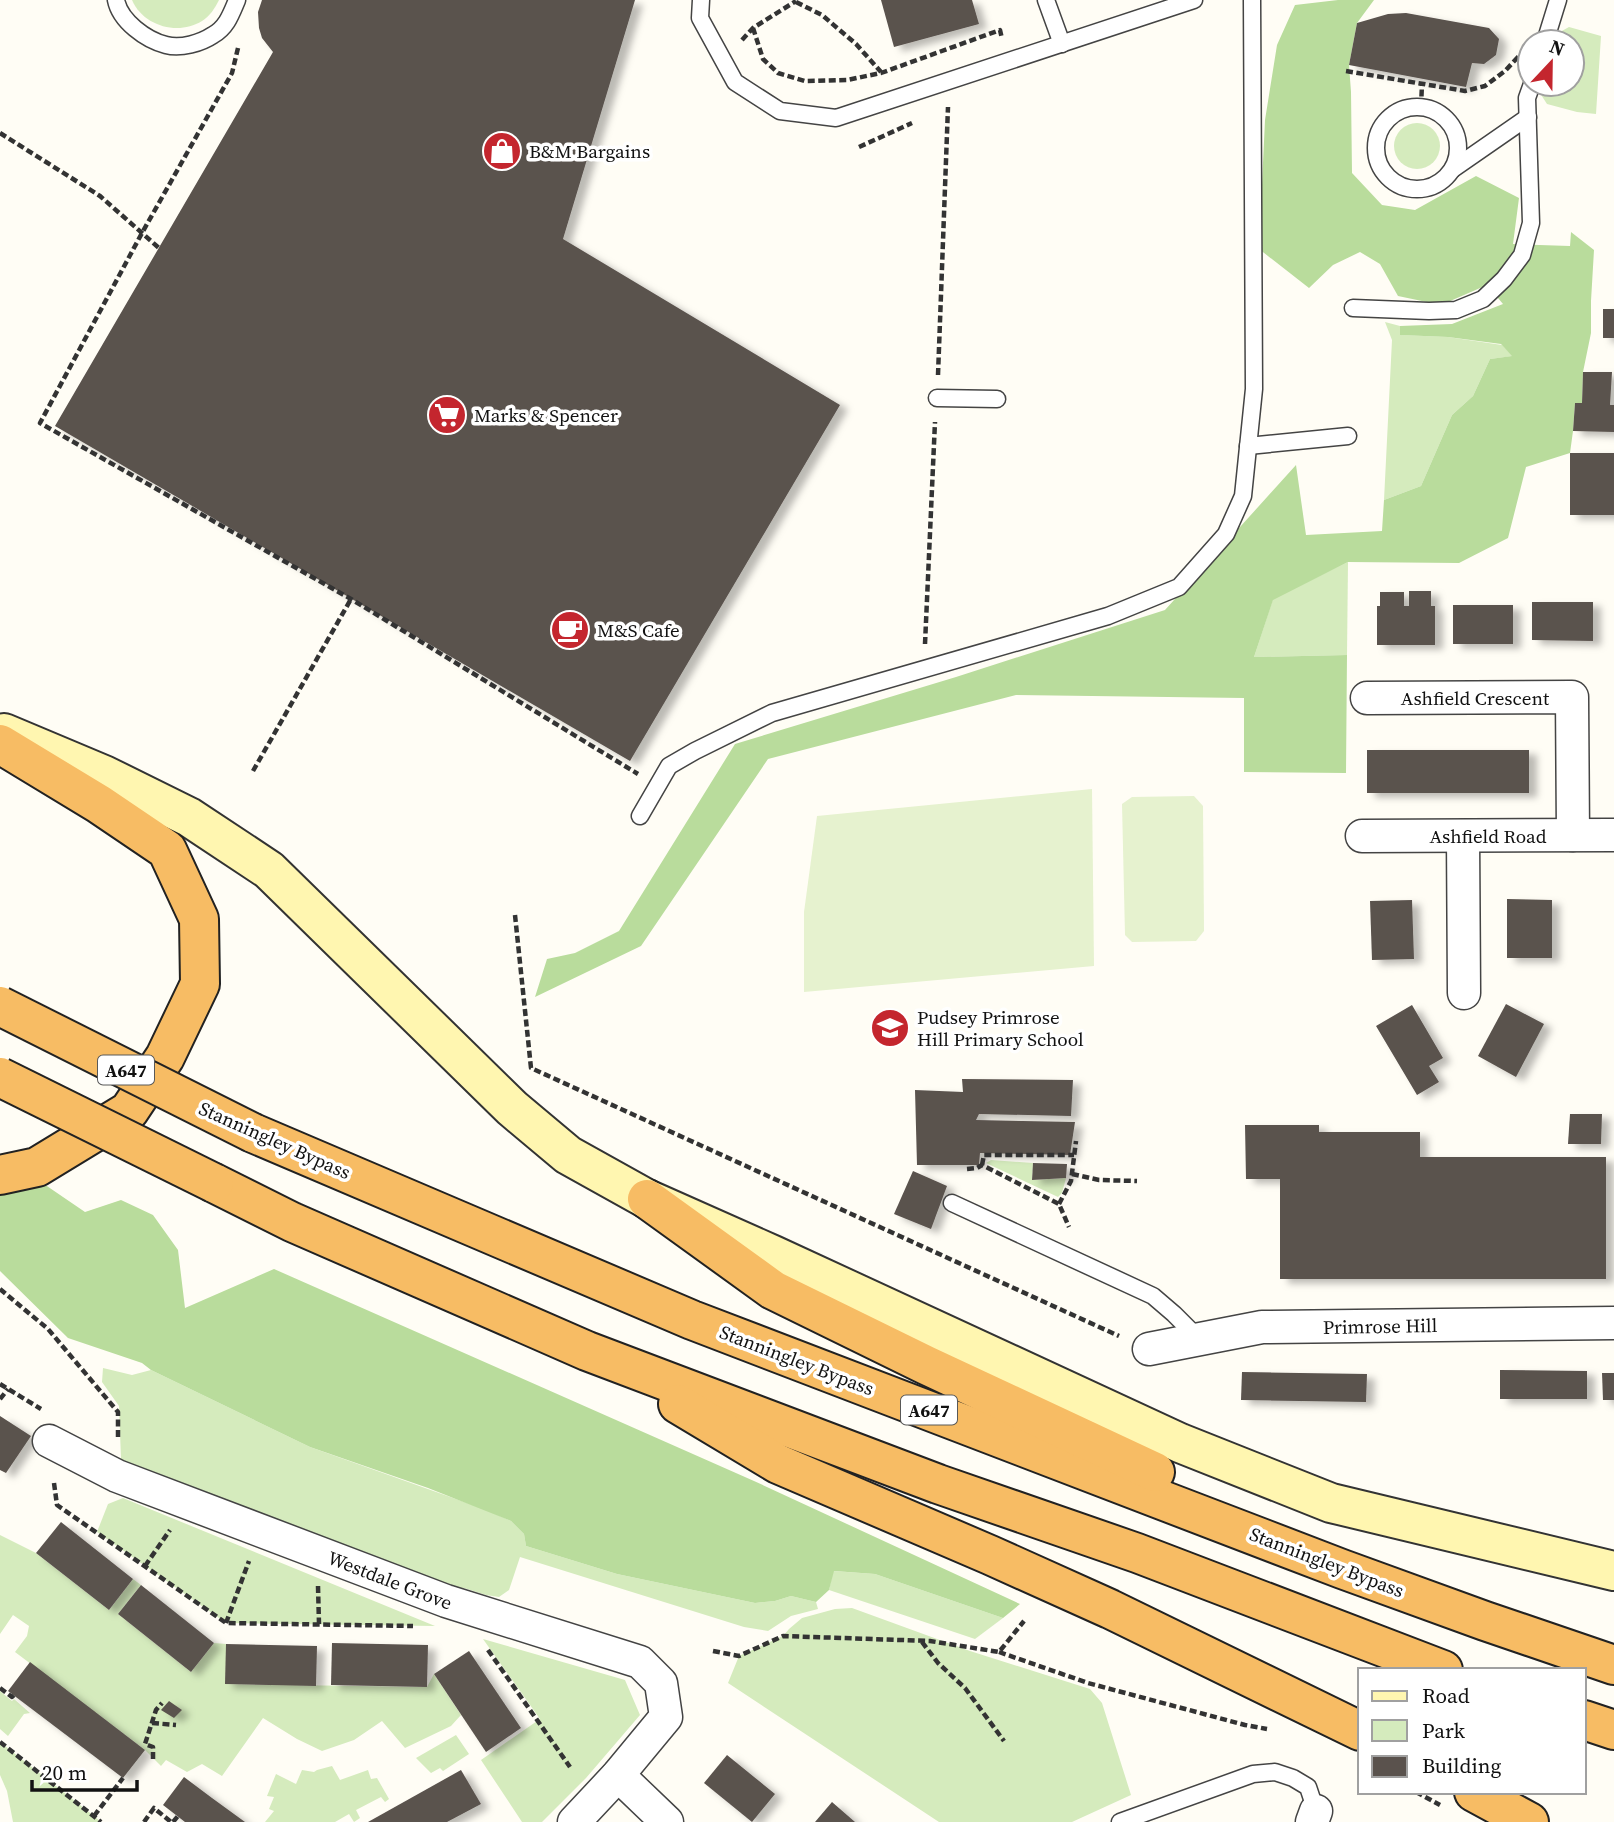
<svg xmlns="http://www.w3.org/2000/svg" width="1614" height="1822" font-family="'Source Serif 4',serif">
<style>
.green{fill:#d5ebbd}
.forest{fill:#b9dc9c}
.pitch{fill:#e6f2cf}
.building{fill:#5a524d;filter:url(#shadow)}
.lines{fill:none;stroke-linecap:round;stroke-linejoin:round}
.service-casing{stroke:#444;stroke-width:19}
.minor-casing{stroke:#444;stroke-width:35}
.secondary-casing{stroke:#333;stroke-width:42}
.trunk-casing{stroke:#222;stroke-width:42}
.path{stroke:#333;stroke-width:4.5;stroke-dasharray:7 3.5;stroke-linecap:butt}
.service{stroke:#fff;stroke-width:16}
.minor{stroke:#fff;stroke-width:32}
.secondary{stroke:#fff6b0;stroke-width:38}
.trunk{stroke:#f7bc64;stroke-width:38}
.trunk-bridge-casing{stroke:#222;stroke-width:42;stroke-linecap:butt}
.trunk-bridge{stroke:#f7bc64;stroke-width:38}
.labels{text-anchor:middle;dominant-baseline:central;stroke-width:7;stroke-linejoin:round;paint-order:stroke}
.shield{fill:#fff;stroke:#585858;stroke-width:2}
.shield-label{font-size:18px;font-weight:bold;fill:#111}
.poi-label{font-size:19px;fill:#111;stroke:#fff;text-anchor:start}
.street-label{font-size:19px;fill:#111;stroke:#fff}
</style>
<defs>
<filter id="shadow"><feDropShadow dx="8" dy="4.5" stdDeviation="3.5" flood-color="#0004"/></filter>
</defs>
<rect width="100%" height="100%" fill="#fffdf5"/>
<g class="green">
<path d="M132 0H219C215 8 210 16 202 21 178 36 143 26 132 0Z"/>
<polygon points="1569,27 1601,36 1596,114 1577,112 1547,104 1536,87 1537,84 1572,84 1572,42 1555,42 1560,32"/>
<circle cx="1417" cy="146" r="23"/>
<polygon points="1385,322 1400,326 1401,335 1448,337 1502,345 1513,356 1490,359 1473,396 1452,415 1421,486 1384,500 1392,340"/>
<polygon points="1348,562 1347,655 1254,657 1273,599"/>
<polygon points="991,1160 1033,1163 1032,1180 1066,1178 1062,1193 1058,1197 986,1163"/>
<polygon points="103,1368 132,1375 151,1370 310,1447 484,1509 511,1521 524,1534 526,1546 617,1574 755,1603 775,1601 791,1596 816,1602 818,1609 791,1616 768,1631 744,1627 520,1557 509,1590 499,1597 486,1595 464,1588 459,1597 133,1470 121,1459 119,1406 102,1382"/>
<polygon points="123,1498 435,1626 226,1623 97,1532 108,1504"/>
<polygon points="0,1535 36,1553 109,1610 133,1579 141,1585 118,1614 191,1672 214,1643 226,1644 226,1684 427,1687 434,1674 461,1715 451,1726 405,1748 382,1721 354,1740 322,1751 297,1739 263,1718 222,1776 202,1764 187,1772 166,1760 161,1766 145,1750 15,1652 27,1636 29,1626 13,1615 0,1634"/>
<polygon points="833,1571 875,1574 1003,1618 975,1639 829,1590"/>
<polygon points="852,1608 970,1651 1090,1689 1102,1703 1131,1795 1072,1822 939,1822 728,1683 739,1656 783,1636 789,1629 802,1618 835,1609"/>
<polygon points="483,1639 625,1680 640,1715 586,1778 542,1822 522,1822 481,1760 540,1719"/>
<polygon points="0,1691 12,1701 14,1699 30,1713 24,1714 8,1736 0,1729"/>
<polygon points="456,1735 469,1754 443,1771 440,1768 431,1773 416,1758"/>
<polygon points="0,1742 94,1816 101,1822 13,1822 7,1791 0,1775"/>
<polygon points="332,1766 340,1780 368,1770 371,1779 377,1778 389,1799 385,1802 381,1797 356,1810 360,1818 354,1822 349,1814 335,1822 265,1822 274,1811 269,1809 274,1797 267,1796 276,1774 296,1784 302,1770 314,1772 317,1770"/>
</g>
<g class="forest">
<polygon points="1338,0 1374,0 1357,23 1349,65 1351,92 1352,173 1382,205 1415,210 1476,176 1519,198 1513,244 1570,246 1571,232 1594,250 1591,301 1591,333 1583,372 1582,403 1575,403 1573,431 1570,453 1526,467 1508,538 1459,563 1348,562 1273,600 1254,657 1347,655 1346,773 1244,772 1244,698 1016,695 768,759 641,946 535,997 547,959 575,953 619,931 735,744 956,677 1165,610 1296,465 1306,535 1382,531 1384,500 1421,486 1452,415 1473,396 1490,359 1512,356 1501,344 1448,337 1400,335 1400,326 1452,324 1503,304 1487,285 1441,305 1398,296 1380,264 1360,252 1333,265 1309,288 1259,249 1265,120 1277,45 1295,5"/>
<polygon points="41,1182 85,1212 121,1200 153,1215 178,1250 185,1308 274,1269 754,1481 1020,1604 1003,1618 875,1574 834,1571 829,1590 816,1602 791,1596 775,1601 755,1603 617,1574 526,1546 524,1534 511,1521 428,1488 310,1447 151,1370 142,1363 68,1338 0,1271 0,1195"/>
</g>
<g class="pitch">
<polygon points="1092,789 1094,966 804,992 804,912 817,816"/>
<polygon points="1194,796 1203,806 1204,931 1196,941 1132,942 1125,935 1122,804 1132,797"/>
</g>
<g class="building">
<polygon points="262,0 635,0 563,239 840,405 630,761 55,426 273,52 262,38 259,28 258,12"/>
<polygon points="881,0 972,0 979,24 894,47"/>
<polygon points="1406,13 1489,28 1499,39 1496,55 1484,64 1472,63 1466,87 1349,65 1357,23 1388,14"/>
<rect x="1603" y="309" width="11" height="29"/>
<polygon points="1583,372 1612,372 1610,405 1614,405 1614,432 1573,431 1575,403 1582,403"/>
<rect x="1570" y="453" width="44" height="62"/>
<polygon points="1409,591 1431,591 1431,606 1435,606 1435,645 1377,645 1377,606 1380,606 1380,592 1404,592 1404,606 1409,606"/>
<polygon points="1532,602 1593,602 1593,641 1532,640"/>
<rect x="1453" y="605" width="60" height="39"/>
<rect x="1367" y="750" width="162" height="43"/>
<polygon points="1507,899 1552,900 1552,958 1507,958"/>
<polygon points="1412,900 1414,959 1372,960 1370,901"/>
<polygon points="1506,1004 1544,1024 1516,1077 1478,1056"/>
<polygon points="1412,1005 1443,1058 1429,1066 1439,1082 1417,1095 1376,1026"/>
<polygon points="962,1079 1073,1080 1071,1116 979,1114 976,1120 1075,1122 1070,1155 980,1153 979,1165 917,1165 915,1090 963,1092"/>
<polygon points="1570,1114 1602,1114 1601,1144 1568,1144"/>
<polygon points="1245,1125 1319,1125 1319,1132 1420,1132 1420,1157 1606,1157 1606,1279 1280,1279 1280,1179 1246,1179"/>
<polygon points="1033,1163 1067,1164 1066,1178 1032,1180"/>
<polygon points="913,1171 947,1186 931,1229 894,1214"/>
<polygon points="1500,1370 1587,1371 1587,1399 1500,1399"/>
<polygon points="1242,1372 1367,1374 1366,1402 1241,1400"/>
<polygon points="1602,1373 1614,1373 1614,1400 1603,1400"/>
<polygon points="0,1416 31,1436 6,1473 0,1470"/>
<polygon points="61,1522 133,1579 109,1610 36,1553"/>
<polygon points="141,1585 214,1643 191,1672 118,1614"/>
<polygon points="332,1643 428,1645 427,1687 331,1685"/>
<polygon points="226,1644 317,1646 316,1686 225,1684"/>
<polygon points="469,1651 521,1728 486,1752 434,1674"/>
<polygon points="30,1662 145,1750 123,1778 8,1691"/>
<polygon points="169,1701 182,1710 174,1718 161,1710"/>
<polygon points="727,1755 775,1794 752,1822 704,1783"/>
<polygon points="461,1770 481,1804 447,1822 368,1822"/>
<polygon points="184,1777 212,1798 245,1822 185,1822 163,1805"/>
<polygon points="832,1802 855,1822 815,1822"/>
</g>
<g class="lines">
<defs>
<g id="service">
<path d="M116 0C120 21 146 40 166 45 181 49 201 43 213 35 227 27 231 14 237 0"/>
<polyline points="701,0 700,18 735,82 780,111 836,118 1194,0"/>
<polyline points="1046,0 1062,44"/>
<polyline points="1545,42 1558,0"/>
<circle cx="1417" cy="148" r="41"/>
<polyline points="1453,169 1528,117"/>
<polyline points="1353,308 1429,311 1456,310 1483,299 1504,279 1522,255 1531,223 1527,98 1532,84"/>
<polyline points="937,398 997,399"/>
<polyline points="1248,446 1348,436"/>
<polyline points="640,816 669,766 695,751 772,713 1108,616 1179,587 1226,534 1243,496 1254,389 1252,0"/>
<polyline points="952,1203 1153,1296 1174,1314 1199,1339"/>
<polyline points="1120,1822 1253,1774 1275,1772 1293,1778 1308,1787 1316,1811"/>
</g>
<g id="minor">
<polyline points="1367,698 1572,697 1573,835"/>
<polyline points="1362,836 1614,835"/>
<polyline points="1463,836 1464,993"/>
<polyline points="1149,1349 1262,1327 1614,1323"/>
<polyline points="49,1441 117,1476 446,1601 640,1662 661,1683 666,1717 618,1775 574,1822"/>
<polyline points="618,1775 667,1822"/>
<polyline points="1312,1822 1316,1811"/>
</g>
<polyline id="secondary" points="4,733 104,775 189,817 269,870 512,1108 568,1155 647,1199 773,1255 1180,1443 1331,1503 1614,1571"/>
<g id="trunk">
<polyline points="0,744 99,804 167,850 199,919 200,984 165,1057 129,1111 37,1167 0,1175"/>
<polyline points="253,1133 692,1320 1342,1569 1485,1621 1614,1665"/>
<polyline points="214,1183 292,1222 587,1351 938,1484 1137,1553 1443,1670"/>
<polyline points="647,1199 773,1290 926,1365 1155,1472"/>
<polyline points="678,1404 778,1464 990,1555 1110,1609 1360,1731"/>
<polyline points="1584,1720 1614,1730"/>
<polyline points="1474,1792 1529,1822"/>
</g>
</defs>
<use href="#service" class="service-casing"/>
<use href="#minor" class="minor-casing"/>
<use href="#secondary" class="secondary-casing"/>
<use href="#trunk" class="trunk-casing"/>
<g class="path">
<polyline points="796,2 822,15 856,44 881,72"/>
<polyline points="753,28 763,59 778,73 805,81 847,80 881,73 1000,30 1002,39"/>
<polyline points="742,40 753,28 796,1"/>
<polyline points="238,48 232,73 142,233 40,423 351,599 638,774"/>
<polyline points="1346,71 1465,91 1485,86 1505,71 1518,57 1523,54"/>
<polyline points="1421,107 1422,84"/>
<polyline points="0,133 100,196 159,248"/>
<polyline points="859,147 912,123"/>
<polyline points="938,375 948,107"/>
<polyline points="925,644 935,422"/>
<polyline points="253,771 351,599"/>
<polyline points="515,915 531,1068 1119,1336"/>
<polyline points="982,1165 984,1155 1074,1155"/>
<polyline points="967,1169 977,1168 982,1165 1059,1204 1069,1227"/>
<polyline points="1072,1174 1099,1180 1137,1181"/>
<polyline points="1059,1204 1071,1181 1076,1141"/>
<polyline points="0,1289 48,1329 118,1412 118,1439"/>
<polyline points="0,1384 41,1409"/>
<polyline points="0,1399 8,1389"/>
<polyline points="54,1483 57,1505 226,1623 413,1626"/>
<polyline points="145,1566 170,1530"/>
<polyline points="318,1586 319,1624"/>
<polyline points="226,1623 249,1561"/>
<polyline points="922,1642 938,1663 965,1688 1004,1741"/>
<polyline points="488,1650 570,1767"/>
<polyline points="713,1651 739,1656 783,1636 930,1641 999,1652 1024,1621"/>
<polyline points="999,1652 1088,1683 1245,1725 1267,1729"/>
<polyline points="0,1688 12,1697 14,1695"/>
<polyline points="152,1723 176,1725"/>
<polyline points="0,1742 101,1822"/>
<polyline points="153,1759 153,1747 145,1744 156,1710 162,1703"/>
<polyline points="1416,1792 1440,1805"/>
<polyline points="94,1816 123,1778"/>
<polyline points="144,1822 154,1808 171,1822"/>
<polyline points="173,1822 178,1816"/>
</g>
<use href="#service" class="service"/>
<use href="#minor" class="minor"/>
<use href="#secondary" class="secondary"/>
<use href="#trunk" class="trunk"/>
<defs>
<g id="trunk-bridge">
<polyline points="0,1006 253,1133"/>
<polyline points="0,1077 214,1183"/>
</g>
</defs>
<use href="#trunk-bridge" class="trunk-bridge-casing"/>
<use href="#trunk-bridge" class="trunk-bridge"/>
</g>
<defs>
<symbol id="shop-disc" viewBox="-11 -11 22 22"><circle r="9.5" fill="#c4262e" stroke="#fff"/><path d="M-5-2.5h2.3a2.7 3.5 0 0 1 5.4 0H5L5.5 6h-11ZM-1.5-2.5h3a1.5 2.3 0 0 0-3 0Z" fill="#fff"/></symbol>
<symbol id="supermarket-disc" viewBox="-11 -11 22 22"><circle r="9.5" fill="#c4262e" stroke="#fff"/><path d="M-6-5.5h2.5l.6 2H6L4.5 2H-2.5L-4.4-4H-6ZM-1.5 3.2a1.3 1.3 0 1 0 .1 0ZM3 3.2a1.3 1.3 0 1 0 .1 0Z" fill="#fff"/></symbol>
<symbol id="cafe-disc" viewBox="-11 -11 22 22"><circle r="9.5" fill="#c4262e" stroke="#fff"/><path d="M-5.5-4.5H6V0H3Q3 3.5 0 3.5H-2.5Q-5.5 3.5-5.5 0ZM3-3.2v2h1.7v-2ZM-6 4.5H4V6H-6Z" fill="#fff"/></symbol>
<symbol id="school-disc" viewBox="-11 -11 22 22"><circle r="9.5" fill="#c4262e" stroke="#fff"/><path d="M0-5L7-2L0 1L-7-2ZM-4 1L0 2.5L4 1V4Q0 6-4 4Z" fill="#fff"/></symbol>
</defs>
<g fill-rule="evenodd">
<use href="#shop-disc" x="480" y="129" width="44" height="44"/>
<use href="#supermarket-disc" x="425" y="393" width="44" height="44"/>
<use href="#cafe-disc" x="548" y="608" width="44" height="44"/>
<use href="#school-disc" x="868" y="1006" width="44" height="44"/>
</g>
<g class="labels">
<g class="shield">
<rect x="98" y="1055.5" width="56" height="29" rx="5"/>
<rect x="901" y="1395.5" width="56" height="29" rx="5"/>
</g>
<g class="shield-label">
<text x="126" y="1070">A647</text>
<text x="929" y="1410">A647</text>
</g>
<g class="poi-label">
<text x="529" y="151">B&amp;M Bargains</text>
<text x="474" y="415">Marks &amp; Spencer</text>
<text x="597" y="630">M&amp;S Cafe</text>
<text x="917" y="1017">Pudsey Primrose<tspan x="917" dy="22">Hill Primary School</tspan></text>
</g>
<g class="street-label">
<text x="1475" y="698">Ashfield Crescent</text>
<text x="1488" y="836">Ashfield Road</text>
<text transform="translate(275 1140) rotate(24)">Stanningley Bypass</text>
<text transform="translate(1380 1326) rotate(-1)">Primrose Hill</text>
<text transform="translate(797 1360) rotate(21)">Stanningley Bypass</text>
<text transform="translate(1327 1562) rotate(21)">Stanningley Bypass</text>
<text transform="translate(390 1580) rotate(21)">Westdale Grove</text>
</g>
</g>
<rect x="1358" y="1668" width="228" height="126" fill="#ffffff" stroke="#a0a0a0" stroke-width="2"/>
<rect x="1372" y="1691" width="35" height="10" fill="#fff6b0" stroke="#a0a0a0" stroke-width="2"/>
<text x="1422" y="1703" font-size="21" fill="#111111">Road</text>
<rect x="1372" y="1720" width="35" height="21" fill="#d5ebbd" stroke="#a0a0a0" stroke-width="2"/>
<text x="1422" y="1738" font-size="21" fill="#111111">Park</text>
<rect x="1372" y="1756" width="35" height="21" fill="#5a524d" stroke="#a0a0a0" stroke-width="2"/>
<text x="1422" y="1773" font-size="21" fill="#111111">Building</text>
<g transform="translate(1551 63) rotate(22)"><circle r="33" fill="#ffffff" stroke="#a0a0a0" stroke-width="2"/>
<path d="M0-5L12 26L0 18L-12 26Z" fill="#c4262e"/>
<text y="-10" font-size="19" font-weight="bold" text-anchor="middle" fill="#111111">N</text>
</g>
<path d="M32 1780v10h105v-10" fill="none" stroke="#111111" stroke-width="3.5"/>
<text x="42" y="1780" font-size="21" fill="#111111" stroke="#ffffff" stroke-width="5" paint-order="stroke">20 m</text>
</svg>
